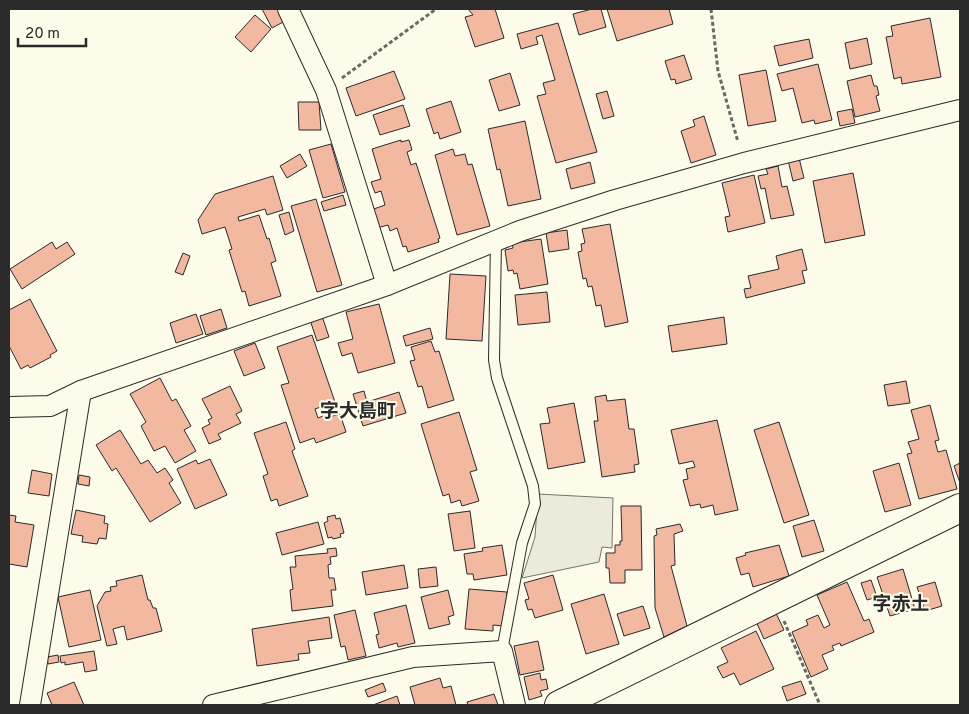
<svg xmlns="http://www.w3.org/2000/svg" width="969" height="714" font-family="Overpass,'Noto Sans JP',sans-serif">
<style>
.green{fill:#ecebdb;stroke:#74746e}
.building{fill:#f2b8a0;stroke:#2b2b2b}
.lines{fill:none;stroke-linecap:round;stroke-linejoin:round}
.lane-casing{stroke:#2b2b2b;stroke-width:12}
.street-casing{stroke:#2b2b2b;stroke-width:22}
.secondary-casing{stroke:#2b2b2b;stroke-width:30}
.path{stroke:#6a6964;stroke-width:3;stroke-dasharray:4 2.5;stroke-linecap:butt}
.lane{stroke:#fdfbea;stroke-width:10}
.street{stroke:#fdfbea;stroke-width:20}
.secondary{stroke:#fdfbea;stroke-width:28}
.labels{text-anchor:middle;dominant-baseline:central;stroke-width:4;stroke-linejoin:round;paint-order:stroke}
.quarter-label{font-size:19px;font-weight:bold;fill:#2b2b2b;stroke:#fdfbea}
</style>
<rect width="100%" height="100%" fill="#fdfbea"/>
<polygon class="green" points="538,494 613,498 612,548 602,547 599,562 522,578 535,537"/>
<g class="building">
<polygon points="262,9 279,9 285,21 272,28"/>
<polygon points="468,9 495,9 504,38 475,47 465,17 473,15"/>
<polygon points="592,9 601,9 606,27 579,35 573,14"/>
<polygon points="607,9 669,9 673,24 617,41"/>
<polygon points="255,15 271,29 251,52 235,37"/>
<polygon points="930,18 941,77 902,84 901,77 894,79 886,37 893,36 891,26"/>
<polygon points="558,23 597,152 556,163 537,96 546,94 543,83 555,80 542,35 536,37 538,44 521,49 517,34"/>
<polygon points="867,38 872,64 850,69 845,43"/>
<polygon points="809,39 813,58 779,66 774,46"/>
<polygon points="684,55 692,79 676,84 675,79 671,80 665,61"/>
<polygon points="818,64 832,120 815,124 814,120 802,123 793,88 782,91 777,74"/>
<polygon points="766,70 776,121 748,126 739,75"/>
<polygon points="394,71 405,99 356,116 346,88"/>
<polygon points="510,73 520,105 499,111 489,80"/>
<polygon points="871,75 874,86 877,86 879,95 876,96 880,111 855,117 847,81"/>
<polygon points="607,91 614,116 603,119 596,94"/>
<polygon points="451,101 461,132 440,139 438,132 434,134 426,109"/>
<polygon points="298,102 319,102 321,130 299,130"/>
<polygon points="403,105 410,126 380,135 373,115"/>
<polygon points="852,109 855,123 840,126 837,112"/>
<polygon points="704,116 716,155 691,163 681,131 695,126 693,120"/>
<polygon points="525,121 541,199 508,206 500,169 497,170 488,129"/>
<polygon points="401,140 401,142 409,140 412,150 407,152 411,165 416,163 440,238 438,239 439,242 408,252 406,246 403,247 397,228 390,231 388,225 377,228 371,210 385,205 381,191 375,193 371,182 381,179 372,149"/>
<polygon points="331,144 345,192 323,198 309,150"/>
<polygon points="453,149 455,156 465,154 468,165 472,164 490,226 457,235 435,155"/>
<polygon points="300,154 307,166 287,178 280,166"/>
<polygon points="799,158 804,178 793,181 788,160"/>
<polygon points="590,162 595,183 571,189 566,169"/>
<polygon points="778,166 782,187 787,186 794,215 771,219 765,188 761,189 758,176 768,174 766,169"/>
<polygon points="853,173 865,235 825,243 813,181"/>
<polygon points="754,175 765,223 728,232 725,217 730,216 722,183"/>
<polygon points="273,176 283,210 267,215 265,209 238,217 239,221 259,215 267,239 269,238 276,261 271,263 281,296 249,306 245,291 242,292 229,250 232,249 225,227 202,234 198,220 215,194"/>
<polygon points="343,195 346,205 324,211 321,202"/>
<polygon points="316,199 342,285 317,292 291,206"/>
<polygon points="289,212 294,231 285,235 279,215"/>
<polygon points="610,224 628,322 605,327 601,305 596,306 592,286 588,287 586,278 583,279 578,252 582,251 581,244 585,243 582,229"/>
<polygon points="567,230 569,249 549,252 546,233"/>
<polygon points="541,239 548,284 520,289 517,273 514,274 513,270 508,271 505,250 513,248 512,243"/>
<polygon points="52,242 56,249 67,242 75,254 22,289 10,269"/>
<polygon points="802,249 807,270 802,271 805,283 746,298 744,289 751,288 748,276 779,269 776,256"/>
<polygon points="183,253 190,256 183,275 175,272"/>
<polygon points="450,274 486,276 482,341 446,339"/>
<polygon points="547,292 550,322 518,325 515,295"/>
<polygon points="30,299 57,351 50,355 51,357 30,368 28,365 21,369 9,346 9,310"/>
<polygon points="379,304 395,363 358,373 352,353 342,356 338,343 353,339 346,312"/>
<polygon points="221,309 227,328 206,335 200,316"/>
<polygon points="196,314 203,334 176,343 170,323"/>
<polygon points="322,316 329,337 317,341 310,320"/>
<polygon points="724,317 727,344 672,352 668,326"/>
<polygon points="430,328 433,339 406,346 403,336"/>
<polygon points="312,335 335,402 315,409 318,418 328,414 329,417 340,414 346,432 316,443 314,438 300,443 281,385 289,383 277,347"/>
<polygon points="431,341 435,352 439,351 454,400 428,408 422,386 418,387 410,361 415,360 411,347"/>
<polygon points="255,343 265,368 244,376 234,351"/>
<polygon points="160,378 172,401 176,399 191,426 184,430 196,451 175,463 165,446 154,451 141,426 146,422 130,394"/>
<polygon points="906,381 910,403 888,406 884,385"/>
<polygon points="230,386 242,411 236,414 241,423 218,434 221,439 209,444 202,428 210,424 208,420 212,418 202,399"/>
<polygon points="364,391 367,402 399,392 406,413 363,426 353,394"/>
<polygon points="606,395 607,401 625,399 629,429 634,429 639,464 634,465 635,472 602,477 594,421 598,421 595,397"/>
<polygon points="574,403 585,462 548,469 540,424 550,423 547,408"/>
<polygon points="930,405 939,440 935,441 938,452 946,450 957,489 919,499 907,454 912,453 908,442 919,439 911,410"/>
<polygon points="459,412 477,470 470,472 479,501 462,506 460,500 451,503 449,494 443,496 421,424"/>
<polygon points="717,420 738,510 715,515 713,505 701,508 700,504 690,506 683,480 688,479 686,469 695,467 693,461 679,464 671,430"/>
<polygon points="286,422 295,449 292,451 308,496 279,506 277,499 271,501 263,476 268,474 254,433"/>
<polygon points="779,422 809,515 784,523 754,430"/>
<polygon points="120,430 141,464 148,460 157,473 165,468 173,480 169,483 181,503 150,522 116,468 112,471 96,445"/>
<polygon points="210,459 227,495 195,509 177,469 196,460 198,464"/>
<polygon points="899,463 911,505 885,512 873,471"/>
<polygon points="960,463 960,483 954,466"/>
<polygon points="32,470 52,474 49,496 28,493"/>
<polygon points="79,475 90,477 89,486 78,484"/>
<polygon points="621,506 641,506 642,570 625,570 625,583 610,583 609,568 606,568 606,553 615,553 615,545 620,545 620,541 622,541"/>
<polygon points="76,510 105,516 104,523 108,524 106,539 99,538 97,544 82,542 83,536 71,534"/>
<polygon points="470,511 475,548 454,551 448,514"/>
<polygon points="9,515 16,516 15,522 34,525 27,567 9,564"/>
<polygon points="335,515 336,519 340,518 344,533 340,534 341,537 333,539 332,537 328,538 324,523 328,521 327,517"/>
<polygon points="814,520 824,551 802,557 793,526"/>
<polygon points="318,522 324,544 282,555 276,533"/>
<polygon points="680,524 683,531 674,534 675,565 671,566 687,626 664,637 655,608 654,536 657,535 656,529"/>
<polygon points="502,545 507,575 474,580 473,574 467,574 464,554 483,551 482,548"/>
<polygon points="779,545 789,576 753,587 749,573 741,575 736,558 746,555 745,553"/>
<polygon points="336,548 337,556 330,557 331,564 328,565 329,578 334,578 336,590 331,590 333,606 292,611 290,590 293,589 290,567 296,567 295,556 328,553 327,549"/>
<polygon points="404,565 408,588 366,595 362,572"/>
<polygon points="436,567 438,586 420,588 418,569"/>
<polygon points="903,569 915,609 890,616 877,577"/>
<polygon points="142,575 148,600 150,600 153,608 156,608 162,631 127,640 124,626 113,629 117,644 107,646 97,606 105,592 111,591 110,587 117,586 116,581"/>
<polygon points="553,575 563,610 535,618 532,609 528,610 525,600 529,599 524,583"/>
<polygon points="871,580 877,597 867,600 861,583"/>
<polygon points="847,582 864,621 869,619 874,632 841,646 840,643 832,646 834,650 822,655 828,669 811,677 792,632 808,625 806,620 818,615 824,628 830,625 817,595"/>
<polygon points="935,582 942,606 925,611 917,587"/>
<polygon points="469,589 507,592 504,626 493,625 493,631 465,629"/>
<polygon points="90,590 101,640 69,647 58,597"/>
<polygon points="448,590 454,615 448,617 450,624 429,629 421,597"/>
<polygon points="604,594 619,644 586,654 571,604"/>
<polygon points="406,605 415,643 398,647 397,643 379,648 376,635 379,634 374,613"/>
<polygon points="643,606 650,628 624,636 617,614"/>
<polygon points="355,610 366,656 348,660 345,646 341,647 334,615"/>
<polygon points="775,611 784,630 764,639 755,619"/>
<polygon points="329,617 332,638 308,641 310,653 298,654 299,660 257,666 252,629"/>
<polygon points="756,631 774,669 740,685 734,673 723,678 717,667 728,662 721,648"/>
<polygon points="538,641 544,670 520,675 514,646"/>
<polygon points="94,651 97,670 85,672 83,662 65,665 65,662 61,663 60,656"/>
<polygon points="58,655 59,662 48,664 47,657"/>
<polygon points="540,673 541,680 546,679 548,689 540,691 542,696 529,700 524,677"/>
<polygon points="440,678 443,688 451,686 456,705 415,705 410,687"/>
<polygon points="801,681 806,694 787,701 782,687"/>
<polygon points="74,682 84,705 52,705 47,693"/>
<polygon points="383,683 386,691 368,697 365,690"/>
<polygon points="494,694 498,705 468,705 467,702"/>
<polygon points="397,696 400,705 373,705"/>
</g>
<g class="lines">
<defs>
<polyline id="lane" points="496,241 494,360 497,378 533,486 535,504 522,543 502,651"/>
<g id="street">
<polyline points="288,9 326,90 387,285"/>
<polyline points="9,407 50,406 81,391 387,285 520,231 615,200 744,163 960,110"/>
<polyline points="30,705 81,391"/>
<polyline points="213,705 413,657 502,651 515,705"/>
</g>
<polyline id="secondary" points="559,705 960,508"/>
</defs>
<use href="#lane" class="lane-casing"/>
<use href="#street" class="street-casing"/>
<use href="#secondary" class="secondary-casing"/>
<g class="path">
<polyline points="711,9 718,71 738,142"/>
<polyline points="342,78 436,9"/>
<polyline points="784,621 820,705"/>
</g>
<use href="#lane" class="lane"/>
<use href="#street" class="street"/>
<use href="#secondary" class="secondary"/>
</g>
<g class="labels">
<g class="quarter-label">
<text x="358" y="412">字大島町</text>
<text x="901" y="605">字赤土</text>
</g>
</g>
<rect width="969" height="714" fill="none" stroke="#2b2b2b" stroke-width="20"/>
<path d="M18 38v8h68v-8" fill="none" stroke="#2b2b2b" stroke-width="2.5"/>
<text x="25" y="38" font-size="15" fill="#2b2b2b" stroke="#fdfbea" stroke-width="4" paint-order="stroke">20 m</text>
</svg>
